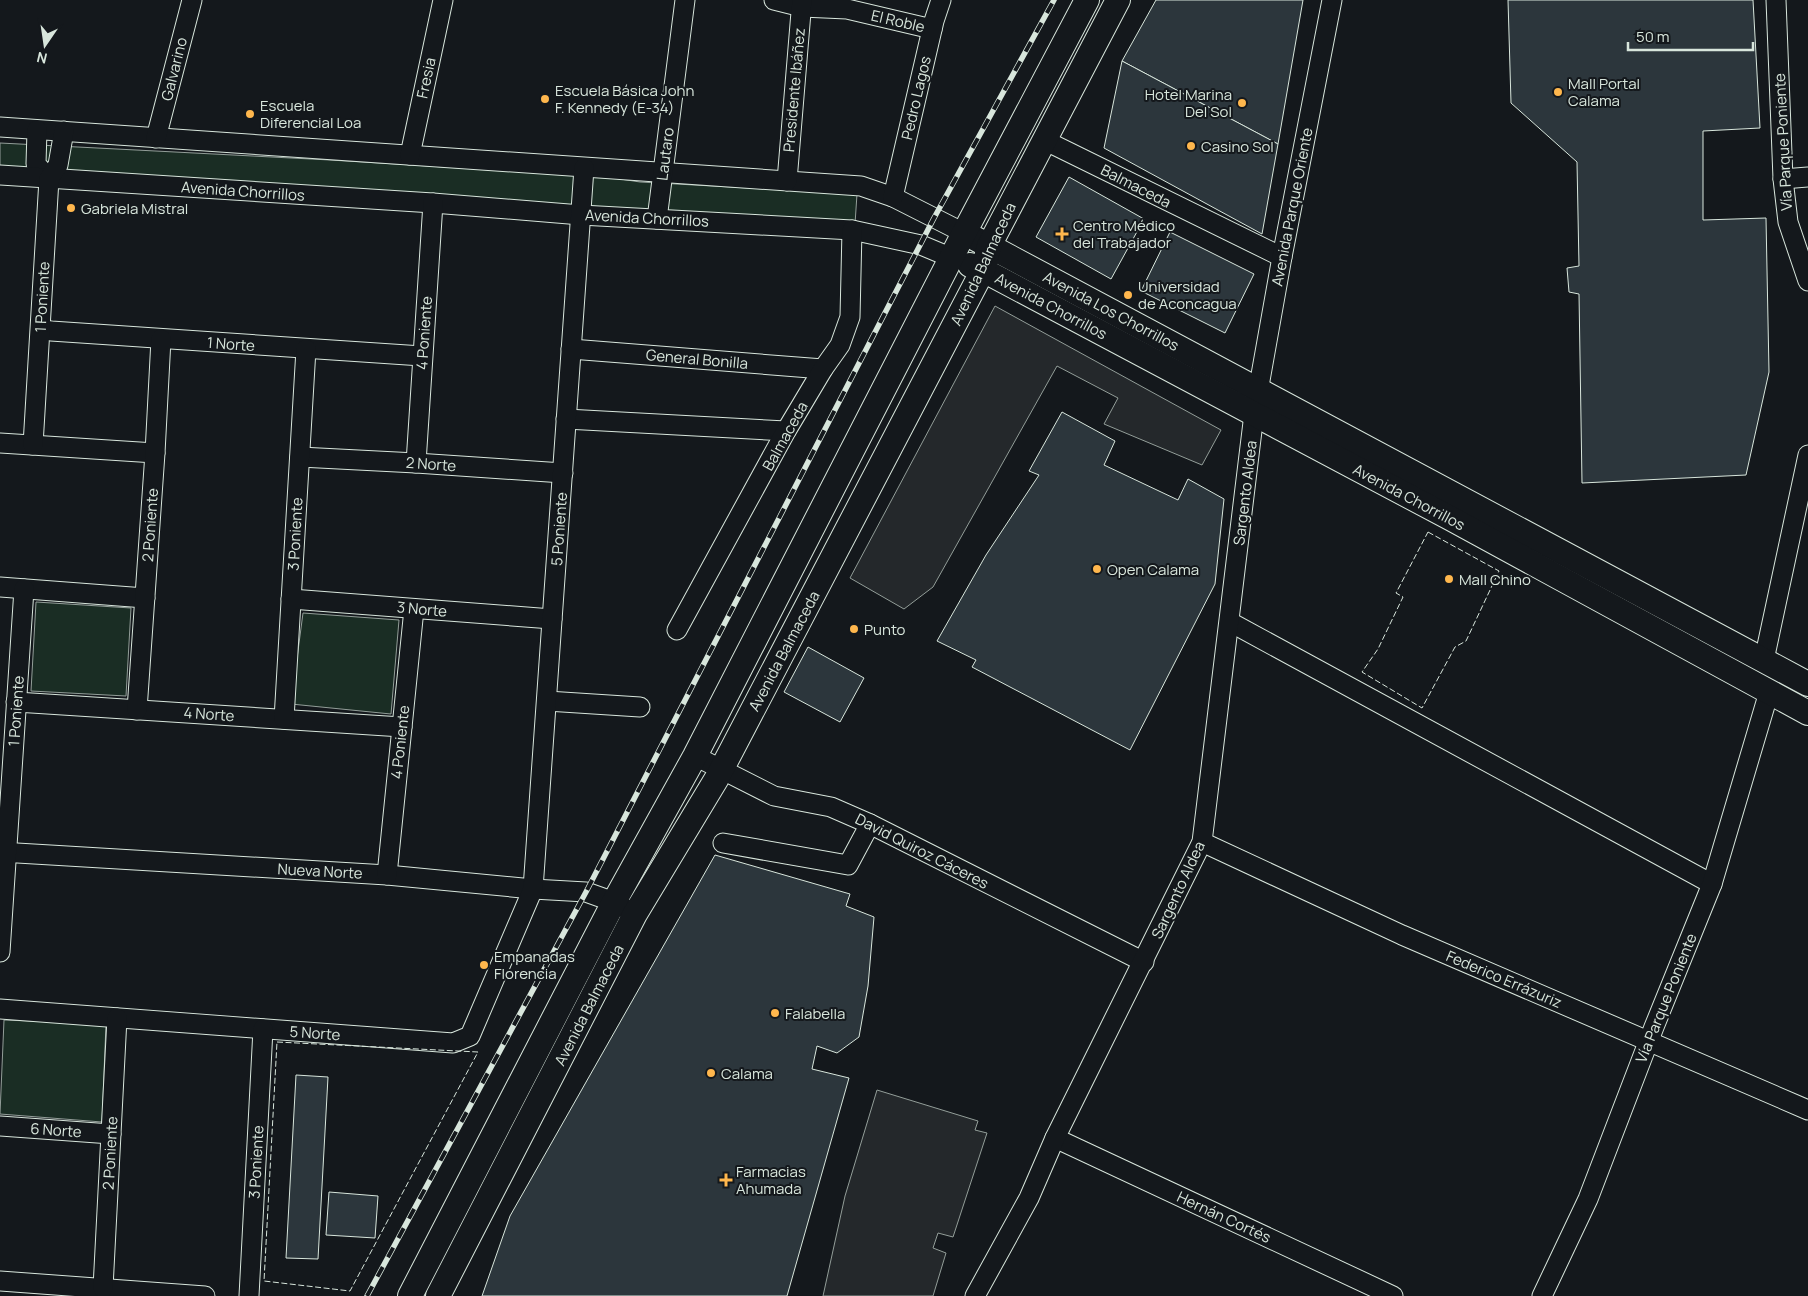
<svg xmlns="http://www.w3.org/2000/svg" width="1808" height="1296" font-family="Manrope,sans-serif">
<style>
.green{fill:#1a2d24;stroke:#939e99}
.parking{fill:#24282b;stroke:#939e99}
.building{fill:#2c363c;stroke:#d8e6dc}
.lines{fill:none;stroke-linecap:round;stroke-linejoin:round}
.minor-casing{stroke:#d8e6dc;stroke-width:21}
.major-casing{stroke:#d8e6dc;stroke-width:26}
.minor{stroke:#14181c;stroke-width:19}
.major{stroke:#14181c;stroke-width:24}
.rail-casing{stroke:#d8e6dc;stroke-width:5.5}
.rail{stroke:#14181c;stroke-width:4;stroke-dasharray:11;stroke-linecap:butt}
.fence{stroke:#d8e6dc;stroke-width:1;stroke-dasharray:6 2.5;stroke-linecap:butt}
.poi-dot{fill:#ffb74d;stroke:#14181c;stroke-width:2}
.labels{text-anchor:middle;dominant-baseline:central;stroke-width:4;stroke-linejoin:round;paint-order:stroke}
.street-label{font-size:15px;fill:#d8e6dc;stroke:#14181c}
.poi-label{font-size:15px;fill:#d8e6dc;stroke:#14181c;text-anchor:start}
</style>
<rect width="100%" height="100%" fill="#14181c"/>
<g class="green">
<polygon points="0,143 330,160 607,177 640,182 857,194 855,224 0,166"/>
<polygon points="36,602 131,608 126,696 31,691"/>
<polygon points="303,613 399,620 391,714 291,704"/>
<polygon points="4,1020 106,1024 102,1122 0,1114"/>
</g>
<g class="parking">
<polygon points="995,306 1221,430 1202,465 1104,424 1118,398 1057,366 933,587 904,609 850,578"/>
<polygon points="877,1090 978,1121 975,1130 987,1133 953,1237 938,1233 933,1248 946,1253 933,1296 823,1296 845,1196"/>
</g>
<g class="building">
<polygon points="1156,0 1303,0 1278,144 1122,61"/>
<polygon points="1508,0 1753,0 1760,128 1703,131 1703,220 1766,218 1769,372 1746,475 1582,483 1579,294 1569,292 1567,268 1579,266 1577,162 1511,103"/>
<polygon points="1122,61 1278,144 1262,234 1104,148"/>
<polygon points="1069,177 1144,219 1111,279 1036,237"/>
<polygon points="1170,232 1254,274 1225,333 1141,291"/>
<polygon points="1062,412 1115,441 1104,465 1178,500 1188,479 1224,499 1215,584 1130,750 972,667 976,660 937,641 986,555 1039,475 1029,471"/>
<polygon points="808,647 864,678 840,722 784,692"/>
<polygon points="715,855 850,894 846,906 874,917 868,986 859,1037 837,1053 817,1046 812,1069 849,1078 787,1296 482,1296 510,1216"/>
<polygon points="296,1075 328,1077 318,1259 286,1258"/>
<polygon points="329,1192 378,1196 375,1238 326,1235"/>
</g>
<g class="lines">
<defs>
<g id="minor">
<polyline points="774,0 802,7 847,9 932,29"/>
<polyline points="1776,0 1783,179 1788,222 1808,281"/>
<polyline points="0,127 861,186 893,197 964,233"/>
<polyline points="37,130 36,164 49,179"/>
<polyline points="156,138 192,0"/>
<polyline points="1044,140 1282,257"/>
<polyline points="410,155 443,0"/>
<polyline points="0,175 433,203 581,215 852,230 921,245 952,258"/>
<polyline points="1783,179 1808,177"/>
<polyline points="787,181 802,0"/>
<polyline points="893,197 934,21 941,0"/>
<polyline points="657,219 685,0"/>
<polyline points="41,329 51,331 422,356"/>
<polyline points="571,349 823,369"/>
<polyline points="566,419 786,431"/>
<polyline points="0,443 155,453"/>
<polyline points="33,445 49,179 58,165 64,131"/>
<polyline points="300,457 416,463 563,473"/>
<polyline points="416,463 433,203"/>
<polyline points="0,587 145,598"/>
<polyline points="291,599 552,619"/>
<polyline points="1230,622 1712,884"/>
<polyline points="677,630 786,431 823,369 840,345 850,317 852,230"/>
<polyline points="1764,660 1808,455"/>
<polyline points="547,701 640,707"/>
<polyline points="16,702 402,727"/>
<polyline points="137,710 155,453 161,339"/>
<polyline points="284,719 306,349"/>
<polyline points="695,756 774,796 831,807 870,824 1144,962"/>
<polyline points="1202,842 1402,935 1808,1110"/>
<polyline points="723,843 848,865 870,824"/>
<polyline points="0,852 387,875 533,889 586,892 614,902 635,914"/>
<polyline points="387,875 414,609"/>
<polyline points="0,952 24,589"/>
<polyline points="0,1009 453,1043 470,1036 533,889 584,168"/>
<polyline points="0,1126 111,1134"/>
<polyline points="1055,1138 1393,1296"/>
<polyline points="0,1281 205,1296"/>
<polyline points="103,1288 117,1018"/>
<polyline points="249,1296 263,1029"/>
<polyline points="975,1296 1029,1198 1055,1138 1202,842 1254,414 1282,257 1332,0"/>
<polyline points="1542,1296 1588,1199 1654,1027 1712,884 1769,692"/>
</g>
<g id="major">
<polyline points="976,239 1808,684"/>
<polyline points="970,265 983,270 1450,518 1808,713"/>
<polyline points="410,1296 614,902 695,756 964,233 1087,0"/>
<polyline points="438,1296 635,914 717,778 983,270 989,246 1118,0"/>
</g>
</defs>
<use href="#minor" class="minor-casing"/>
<use href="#major" class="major-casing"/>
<use href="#minor" class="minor"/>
<use href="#major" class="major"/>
<defs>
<polyline id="rail" points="367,1296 586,892 934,218 1054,0"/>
</defs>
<use href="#rail" class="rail-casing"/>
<use href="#rail" class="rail"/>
<g class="fence">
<polygon points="1428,532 1499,571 1466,641 1455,647 1422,708 1362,672 1378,649 1403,597 1396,593"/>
<polygon points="277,1042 478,1052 350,1291 264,1281"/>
</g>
</g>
<g class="poi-dot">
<circle cx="1558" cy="92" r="5"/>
<circle cx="545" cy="99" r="5"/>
<circle cx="1242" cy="103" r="5"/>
<circle cx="250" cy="114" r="5"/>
<circle cx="1191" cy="146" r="5"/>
<circle cx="71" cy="208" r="5"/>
<path d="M1059.5 226.5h5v5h5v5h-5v5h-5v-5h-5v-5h5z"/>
<circle cx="1128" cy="295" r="5"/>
<circle cx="1097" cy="569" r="5"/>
<circle cx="1449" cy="579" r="5"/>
<circle cx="854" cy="629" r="5"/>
<circle cx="484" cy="965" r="5"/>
<circle cx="775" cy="1013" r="5"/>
<circle cx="711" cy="1073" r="5"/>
<path d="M723.5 1172.5h5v5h5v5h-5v5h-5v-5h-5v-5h5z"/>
</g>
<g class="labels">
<g class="street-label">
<text transform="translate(898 21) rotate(13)">El Roble</text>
<text transform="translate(174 69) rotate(-76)">Galvarino</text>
<text transform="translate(426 78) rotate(-78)">Fresia</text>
<text transform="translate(794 90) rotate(-85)">Presidente Ibáñez</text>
<text transform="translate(916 98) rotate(-77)">Pedro Lagos</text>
<text transform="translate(1783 142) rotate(-93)">Vía Parque Poniente</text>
<text transform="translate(665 154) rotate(-83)">Lautaro</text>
<text transform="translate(1136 186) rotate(27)">Balmaceda</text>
<text transform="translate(243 191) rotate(4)">Avenida Chorrillos</text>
<text transform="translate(1292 207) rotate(-79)">Avenida Parque Oriente</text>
<text transform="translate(647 218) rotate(3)">Avenida Chorrillos</text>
<text transform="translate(983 264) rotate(-65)">Avenida Balmaceda</text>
<text transform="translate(42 297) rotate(-87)">1 Poniente</text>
<text transform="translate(1051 306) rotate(28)">Avenida Chorrillos</text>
<text transform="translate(1111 311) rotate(28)">Avenida Los Chorrillos</text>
<text transform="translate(424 333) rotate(-86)">4 Poniente</text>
<text transform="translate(231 344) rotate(4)">1 Norte</text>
<text transform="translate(697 359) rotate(5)">General Bonilla</text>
<text transform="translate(785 436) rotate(-61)">Balmaceda</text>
<text transform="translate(431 464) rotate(4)">2 Norte</text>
<text transform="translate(1245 493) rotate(-83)">Sargento Aldea</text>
<text transform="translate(1409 497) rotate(28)">Avenida Chorrillos</text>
<text transform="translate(150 525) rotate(-86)">2 Poniente</text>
<text transform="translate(559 529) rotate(-86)">5 Poniente</text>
<text transform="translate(295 534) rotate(-87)">3 Poniente</text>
<text transform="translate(422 609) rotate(5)">3 Norte</text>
<text transform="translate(784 651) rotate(-62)">Avenida Balmaceda</text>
<text transform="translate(16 711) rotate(-86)">1 Poniente</text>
<text transform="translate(209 714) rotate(4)">4 Norte</text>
<text transform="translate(400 742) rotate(-84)">4 Poniente</text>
<text transform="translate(922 851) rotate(27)">David Quiroz Cáceres</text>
<text transform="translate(320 871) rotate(3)">Nueva Norte</text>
<text transform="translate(1178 890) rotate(-65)">Sargento Aldea</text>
<text transform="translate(1504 979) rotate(23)">Federico Errázuriz</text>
<text transform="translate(1666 998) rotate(-68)">Vía Parque Poniente</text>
<text transform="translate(589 1005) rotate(-63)">Avenida Balmaceda</text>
<text transform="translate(315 1033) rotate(4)">5 Norte</text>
<text transform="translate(56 1130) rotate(4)">6 Norte</text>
<text transform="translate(110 1153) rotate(-87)">2 Poniente</text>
<text transform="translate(256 1162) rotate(-87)">3 Poniente</text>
<text transform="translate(1224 1217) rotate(25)">Hernán Cortés</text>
</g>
<g class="poi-label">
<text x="1568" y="83">Mall Portal<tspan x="1568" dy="17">Calama</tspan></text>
<text x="555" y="90">Escuela Básica John<tspan x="555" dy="17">F. Kennedy (E-34)</tspan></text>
<text x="1232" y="94" text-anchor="end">Hotel Marina<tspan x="1232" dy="17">Del Sol</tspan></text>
<text x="260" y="105">Escuela<tspan x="260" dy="17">Diferencial Loa</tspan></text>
<text x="1201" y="146">Casino Sol</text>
<text x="81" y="208">Gabriela Mistral</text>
<text x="1073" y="225">Centro Médico<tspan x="1073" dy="17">del Trabajador</tspan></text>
<text x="1138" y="286">Universidad<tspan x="1138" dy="17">de Aconcagua</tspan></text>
<text x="1107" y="569">Open Calama</text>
<text x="1459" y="579">Mall Chino</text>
<text x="864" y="629">Punto</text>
<text x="494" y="956">Empanadas<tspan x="494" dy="17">Florencia</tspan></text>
<text x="785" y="1013">Falabella</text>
<text x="721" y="1073">Calama</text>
<text x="736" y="1171">Farmacias<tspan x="736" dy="17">Ahumada</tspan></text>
</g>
</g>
<g transform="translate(45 45) rotate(193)" stroke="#14181c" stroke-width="4" paint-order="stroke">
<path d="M0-4L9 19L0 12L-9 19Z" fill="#d8e6dc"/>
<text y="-8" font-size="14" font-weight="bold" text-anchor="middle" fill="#d8e6dc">N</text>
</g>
<path d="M1628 42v8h125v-8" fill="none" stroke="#d8e6dc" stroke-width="2.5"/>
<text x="1636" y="42" font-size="15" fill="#d8e6dc" stroke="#14181c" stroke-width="4" paint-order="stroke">50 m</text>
</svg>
